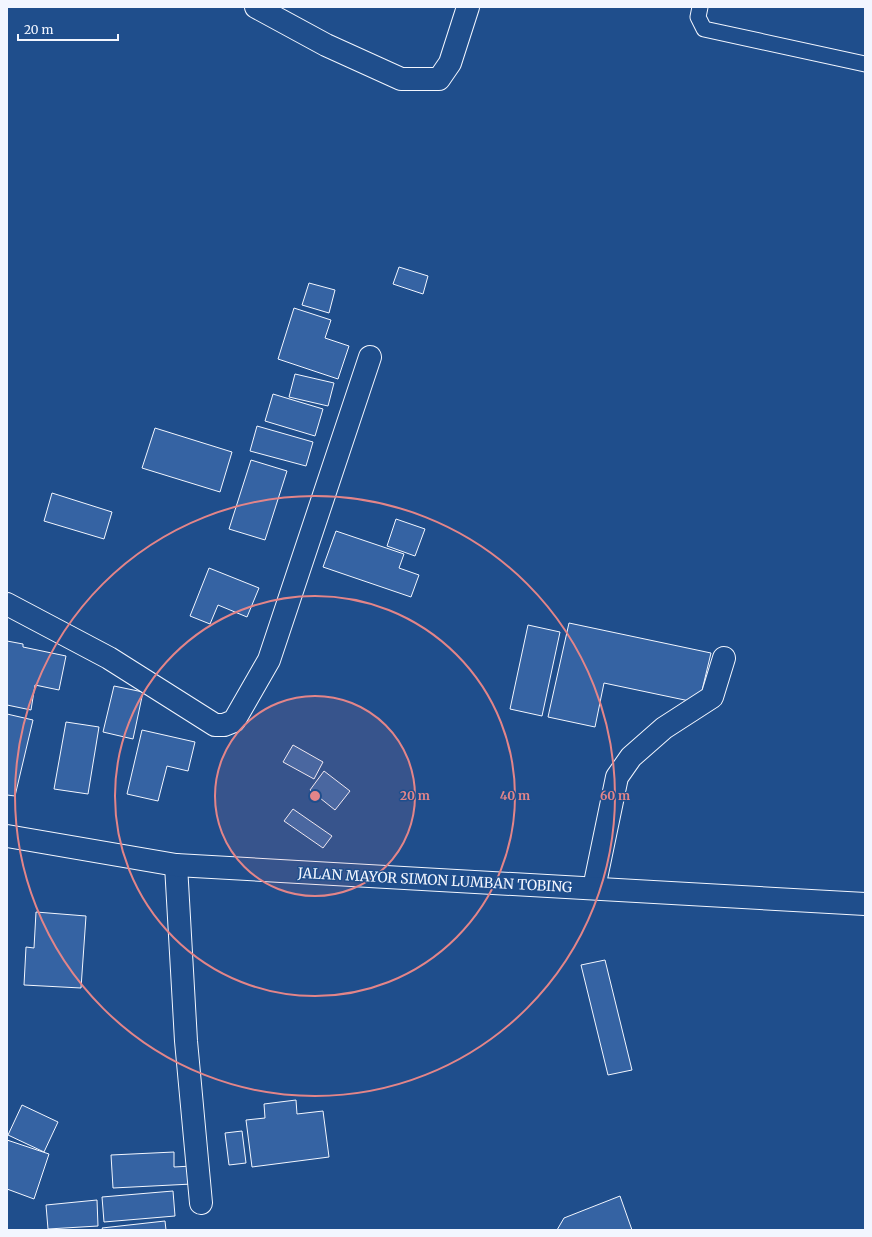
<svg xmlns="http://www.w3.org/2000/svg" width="872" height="1237" font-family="Merriweather,serif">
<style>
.building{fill:#3563a3;stroke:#f2f6ff}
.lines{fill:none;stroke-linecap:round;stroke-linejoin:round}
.lane-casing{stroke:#f2f6ff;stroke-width:17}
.street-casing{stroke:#f2f6ff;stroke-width:24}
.primary-casing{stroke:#f2f6ff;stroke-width:24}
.lane{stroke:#1f4e8c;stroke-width:15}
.street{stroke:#1f4e8c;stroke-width:22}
.primary{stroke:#1f4e8c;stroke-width:22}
.ring{fill:none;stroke:#e38589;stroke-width:2}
.labels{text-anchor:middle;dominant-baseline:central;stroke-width:3;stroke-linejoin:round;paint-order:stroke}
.street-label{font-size:14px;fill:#f2f6ff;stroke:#1f4e8c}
.centre{fill:#e38589;stroke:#1f4e8c;stroke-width:2}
.ring-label{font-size:12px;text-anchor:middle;font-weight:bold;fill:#e38589;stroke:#1f4e8c;stroke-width:3;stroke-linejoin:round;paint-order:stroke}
</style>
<rect width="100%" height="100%" fill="#1f4e8c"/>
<g class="building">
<polygon points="399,267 428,276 423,294 393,284"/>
<polygon points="309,283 335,290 329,313 302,305"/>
<polygon points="294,308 331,320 325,338 349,346 338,379 278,359"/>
<polygon points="295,374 334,383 328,406 289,397"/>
<polygon points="273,394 323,409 315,436 265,421"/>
<polygon points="257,426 313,442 306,466 250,451"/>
<polygon points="155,428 232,452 220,492 142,468"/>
<polygon points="251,460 287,471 265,540 229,529"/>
<polygon points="52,493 112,512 104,539 44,521"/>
<polygon points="396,519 425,529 415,556 387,546"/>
<polygon points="336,531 404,554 399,568 419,575 411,597 323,567"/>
<polygon points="209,568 259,588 247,617 218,605 210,624 190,616"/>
<polygon points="569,623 711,653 699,703 604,683 595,727 548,717"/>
<polygon points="528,625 560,632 542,716 510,709"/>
<polygon points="7,641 23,644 23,647 66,656 59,690 35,685 31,710 7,705"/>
<polygon points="114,686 143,692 133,739 103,732"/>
<polygon points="7,714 33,720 15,796 7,795"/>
<polygon points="66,722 99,727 88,794 54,789"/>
<polygon points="142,730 195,742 188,771 167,766 158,801 127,794"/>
<polygon points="293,745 323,762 314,779 283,762"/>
<polygon points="324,771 350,791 335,810 310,790"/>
<polygon points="293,809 332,836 323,848 284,821"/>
<polygon points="36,912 86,916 81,988 24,985 26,947 34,948"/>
<polygon points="605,960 632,1070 608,1075 581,965"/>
<polygon points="296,1100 297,1114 323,1111 329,1157 252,1167 246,1120 265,1118 264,1104"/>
<polygon points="22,1105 58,1122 44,1152 8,1135"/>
<polygon points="242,1131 246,1163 229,1165 225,1133"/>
<polygon points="7,1140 49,1154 34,1199 7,1189"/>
<polygon points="174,1152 174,1167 192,1166 192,1184 113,1188 111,1155"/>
<polygon points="173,1191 175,1216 104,1222 102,1197"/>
<polygon points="620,1196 632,1230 557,1230 564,1218"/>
<polygon points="97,1200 98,1226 48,1229 46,1205"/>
<polygon points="165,1221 166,1230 103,1230 102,1228"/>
</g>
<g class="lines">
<defs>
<polyline id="lane" points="700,7 698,17 704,29 865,64"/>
<g id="street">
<polyline points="256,7 326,45 401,79 439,79 450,63 468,7"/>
<polyline points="7,604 109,658 215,725 224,725 234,721 269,660 370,357"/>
<polyline points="176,865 186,1041 201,1203"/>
<polyline points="594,888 617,777 631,757 664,728 712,697 724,658"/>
</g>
<polyline id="primary" points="7,836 176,865 865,904"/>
</defs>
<use href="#lane" class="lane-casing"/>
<use href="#street" class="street-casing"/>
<use href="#primary" class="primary-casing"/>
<use href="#lane" class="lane"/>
<use href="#street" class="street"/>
<use href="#primary" class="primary"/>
</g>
<circle cx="315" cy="796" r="100" fill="#e38589" fill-opacity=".12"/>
<g class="ring">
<circle cx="315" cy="796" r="100"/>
<circle cx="315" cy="796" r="200"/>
<circle cx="315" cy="796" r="300"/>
</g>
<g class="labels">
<g class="street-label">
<text transform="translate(435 880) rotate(3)">JALAN MAYOR SIMON LUMBAN TOBING</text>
</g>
</g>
<circle cx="315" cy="796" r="6" class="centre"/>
<g class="ring-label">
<text x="415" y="800">20 m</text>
<text x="515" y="800">40 m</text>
<text x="615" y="800">60 m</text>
</g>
<rect width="872" height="1237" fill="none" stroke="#f2f6ff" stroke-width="16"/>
<path d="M18 34v6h100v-6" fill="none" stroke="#f2f6ff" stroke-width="2"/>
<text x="24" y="34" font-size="12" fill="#f2f6ff" stroke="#1f4e8c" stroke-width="3" paint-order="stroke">20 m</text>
</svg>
